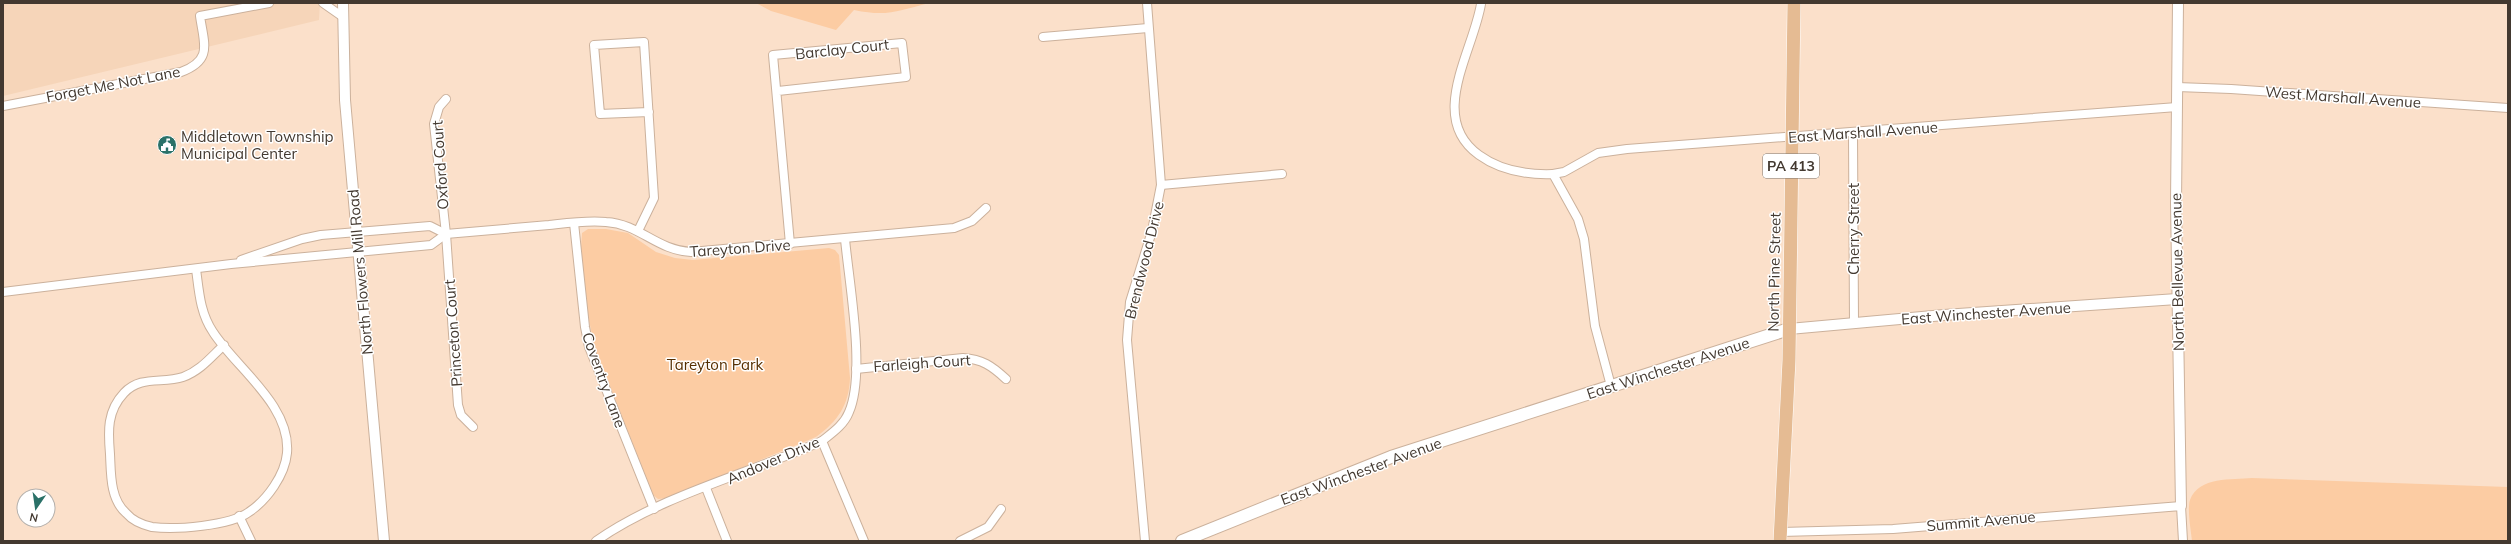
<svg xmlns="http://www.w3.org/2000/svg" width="2511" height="544" font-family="Mulish,sans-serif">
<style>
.built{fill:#f6d5b9}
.green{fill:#fccca3}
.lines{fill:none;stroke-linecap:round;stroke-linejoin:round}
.minor-casing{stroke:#cbb19c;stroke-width:10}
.tertiary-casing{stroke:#cbb19c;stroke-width:12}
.secondary-casing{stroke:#cbb19c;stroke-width:14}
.primary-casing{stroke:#fff;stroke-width:14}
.minor{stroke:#fff;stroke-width:8}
.tertiary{stroke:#fff;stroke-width:10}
.secondary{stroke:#fff;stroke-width:12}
.primary{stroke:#e5bb93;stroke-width:13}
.labels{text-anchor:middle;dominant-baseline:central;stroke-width:3;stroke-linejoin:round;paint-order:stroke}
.shield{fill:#fff;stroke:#7b746e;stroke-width:1}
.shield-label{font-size:14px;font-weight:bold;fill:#433930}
.street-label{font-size:15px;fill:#433930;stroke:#fff}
.poi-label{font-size:15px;fill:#433930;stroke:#fff;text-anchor:start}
.park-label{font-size:15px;fill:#552e00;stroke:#fff}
</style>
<rect width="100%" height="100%" fill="#fbe0ca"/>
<polygon class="built" points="3,3 320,3 319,20 3,96"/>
<g class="green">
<path d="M756 3H929C898 11 887 17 854 10L836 30 771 11Z"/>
<path d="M588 229H606L628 233 656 252 675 258 693 260 829 248 835 250 839 255 850 378C849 405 838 421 816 437L668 498 658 499 653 495 595 348 588 316 581 248 582 233Z"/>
<path d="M2252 478 2508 487V541H2192C2191 530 2187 510 2190 500 2199 476 2232 480 2252 478Z"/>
</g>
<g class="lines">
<defs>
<g id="minor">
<polyline points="323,3 343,17"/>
<path d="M1481 4C1473 52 1427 118 1479 155 1501 171 1526 175 1553 174L1578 219 1584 239 1595 326 1611 386"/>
<polyline points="1043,37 1148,28"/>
<polyline points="2177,87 2231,89 2508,108"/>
<polyline points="778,91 906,77 902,43 773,55 790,244"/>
<polyline points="446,99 439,107 434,124 446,234 458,405 461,415 473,427"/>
<path d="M3 106 181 72C213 60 204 44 200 16L269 3"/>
<polyline points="1853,133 1854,324"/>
<polyline points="1553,174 1564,172 1598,153 1627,149 2177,107"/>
<polyline points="1161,185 1282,174"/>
<polyline points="574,223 585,327 589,347 654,509"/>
<polyline points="638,231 654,198 644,42 594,45 600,114 649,112"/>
<polyline points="241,260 302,239 321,235 430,226 446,234"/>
<path d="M196 269C199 291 200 313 213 332 236 368 291 405 287 453 285 475 267 500 249 512 230 526 175 530 152 527 143 525 132 520 126 513 110 499 111 474 110 454 108 431 107 411 124 393 141 375 162 384 183 377 200 371 211 357 224 345"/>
<path d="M3 292 231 264 431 245 446 234C480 231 514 228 549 225 567 223 588 220 606 222 640 224 656 250 691 252L954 228 972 221 986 208"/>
<path d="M856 369 963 358C982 359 992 366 1006 379"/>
<polyline points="822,441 864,541"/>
<polyline points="706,488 727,541"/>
<polyline points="239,516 251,541"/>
<polyline points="1781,532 1893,529 2181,506 2183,541"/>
<path d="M596 541C662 495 748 474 822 441 832 433 844 425 849 412 866 373 849 283 845 239"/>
<polyline points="960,541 988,527 1001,509"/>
<polyline points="1145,541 1127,340 1130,302 1152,231 1161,185 1147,3"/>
</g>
<g id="tertiary">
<polyline points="343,3 345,100 384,541"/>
<polyline points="2178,3 2176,203 2181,506"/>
<polyline points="1789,329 1944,315 2177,299"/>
</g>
<polyline id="secondary" points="1182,541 1391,457 1789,329"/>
<polyline id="primary" points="1780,541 1789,360 1794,3"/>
</defs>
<use href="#minor" class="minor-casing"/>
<use href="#tertiary" class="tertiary-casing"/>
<use href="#secondary" class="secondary-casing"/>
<use href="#primary" class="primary-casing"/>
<use href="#minor" class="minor"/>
<use href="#tertiary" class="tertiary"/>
<use href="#secondary" class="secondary"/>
<use href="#primary" class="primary"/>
</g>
<defs>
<symbol id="civic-disc" viewBox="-11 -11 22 22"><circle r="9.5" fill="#2a7168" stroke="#fff"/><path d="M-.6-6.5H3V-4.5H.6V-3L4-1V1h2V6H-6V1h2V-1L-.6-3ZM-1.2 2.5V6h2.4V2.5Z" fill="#fff"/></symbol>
</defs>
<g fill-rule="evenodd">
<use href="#civic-disc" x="156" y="134" width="22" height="22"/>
</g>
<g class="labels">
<rect class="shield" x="1763" y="154" width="56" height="24" rx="3"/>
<g class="shield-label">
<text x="1791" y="166">PA 413</text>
</g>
<g class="street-label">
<text transform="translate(842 49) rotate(-6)">Barclay Court</text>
<text transform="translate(113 84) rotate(-11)">Forget Me Not Lane</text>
<text transform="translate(2343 97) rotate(4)">West Marshall Avenue</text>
<text transform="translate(1863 132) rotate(-4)">East Marshall Avenue</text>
<text transform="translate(440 165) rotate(-94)">Oxford Court</text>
<text transform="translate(1853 229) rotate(-90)">Cherry Street</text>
<text transform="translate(740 248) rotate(-4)">Tareyton Drive</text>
<text transform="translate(1144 260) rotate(-76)">Brendwood Drive</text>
<text transform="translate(360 272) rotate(-95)">North Flowers Mill Road</text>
<text transform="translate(1774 272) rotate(-89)">North Pine Street</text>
<text transform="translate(2177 272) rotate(-91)">North Bellevue Avenue</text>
<text transform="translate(1986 313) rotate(-4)">East Winchester Avenue</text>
<text transform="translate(453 333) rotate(-94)">Princeton Court</text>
<text transform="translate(922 363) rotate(-4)">Farleigh Court</text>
<text transform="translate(1668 368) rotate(-18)">East Winchester Avenue</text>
<text transform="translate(604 380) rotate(70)">Coventry Lane</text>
<text transform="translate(773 460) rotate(-23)">Andover Drive</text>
<text transform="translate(1361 471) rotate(-20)">East Winchester Avenue</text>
<text transform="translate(1981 521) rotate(-5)">Summit Avenue</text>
</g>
<g class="poi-label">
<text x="181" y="136">Middletown Township<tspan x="181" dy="17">Municipal Center</tspan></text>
</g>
<g class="park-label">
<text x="715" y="364">Tareyton Park</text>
</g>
</g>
<rect width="2511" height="544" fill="none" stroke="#433930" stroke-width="8"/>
<g transform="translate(36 508) rotate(193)"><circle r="19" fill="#ffffff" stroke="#b4b0ac"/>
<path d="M0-3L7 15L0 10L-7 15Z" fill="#2a7168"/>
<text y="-6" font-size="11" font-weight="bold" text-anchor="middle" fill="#433930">N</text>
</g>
</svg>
